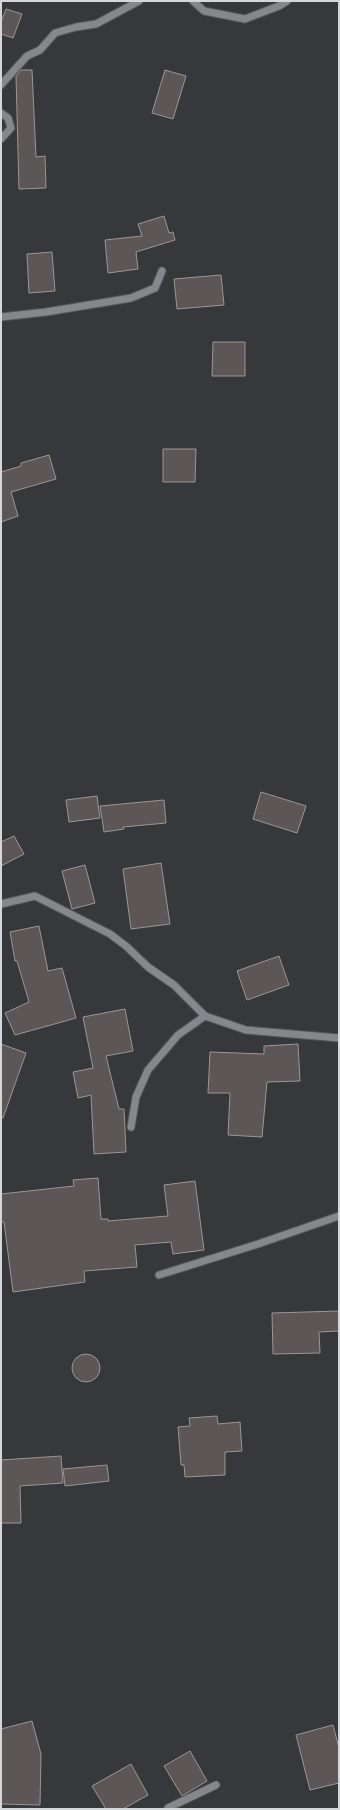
<svg xmlns="http://www.w3.org/2000/svg" width="340" height="1810" font-family="'Noto Sans',sans-serif">
<style>
.building{fill:#5c5756;stroke:#9c9695}
.lines{fill:none;stroke-linecap:round;stroke-linejoin:round}
.minor-casing{stroke:#55565a;stroke-width:9}
.minor{stroke:#86878c;stroke-width:7}
</style>
<rect width="100%" height="100%" fill="#36383c"/>
<g class="building">
<polygon points="6,9 22,14 13,38 1,34 1,22"/>
<polygon points="21,70 32,70 36,157 45,156 46,188 19,189 16,76"/>
<polygon points="165,70 186,76 173,119 152,113"/>
<polygon points="164,216 169,233 173,232 175,240 136,252 138,269 108,273 105,240 142,236 138,224"/>
<polygon points="52,252 55,291 29,293 27,254"/>
<polygon points="221,275 224,305 177,309 174,279"/>
<polygon points="213,342 245,342 245,376 212,376"/>
<polygon points="163,449 196,449 195,482 163,482"/>
<polygon points="49,455 56,479 11,492 18,516 1,522 1,472 21,466 21,463"/>
<polygon points="261,792 306,806 297,833 253,819"/>
<polygon points="97,796 100,818 69,822 66,800"/>
<polygon points="164,800 166,823 123,827 124,829 104,832 100,806"/>
<polygon points="14,836 24,854 1,866 1,842"/>
<polygon points="161,863 170,924 131,929 123,869"/>
<polygon points="85,865 95,903 72,909 62,871"/>
<polygon points="39,926 48,971 62,968 76,1018 15,1035 5,1013 29,1002 17,961 15,961 10,932"/>
<polygon points="279,956 289,985 247,1000 237,971"/>
<polygon points="125,1009 133,1051 106,1056 119,1109 124,1109 126,1152 94,1154 91,1095 78,1098 73,1072 93,1068 83,1017"/>
<polygon points="1,1044 26,1053 3,1118 1,1117"/>
<polygon points="298,1044 300,1081 267,1082 262,1137 228,1135 230,1093 208,1093 210,1052 264,1054 264,1046"/>
<polygon points="98,1178 101,1219 108,1219 108,1221 168,1216 164,1185 195,1181 204,1250 173,1254 171,1242 135,1245 137,1267 84,1271 85,1282 13,1292 4,1222 1,1222 1,1194 74,1186 73,1180"/>
<polygon points="339,1311 339,1331 319,1332 320,1353 273,1354 272,1313"/>
<circle cx="86" cy="1368" r="14"/>
<polygon points="217,1416 218,1424 240,1422 242,1451 225,1452 225,1475 185,1477 184,1465 181,1465 178,1427 190,1426 189,1418"/>
<polygon points="61,1456 63,1483 20,1486 21,1523 1,1523 1,1460"/>
<polygon points="107,1465 109,1481 65,1486 63,1469"/>
<polygon points="32,1721 41,1754 40,1805 1,1804 1,1729"/>
<polygon points="333,1725 339,1748 339,1783 310,1790 296,1735"/>
<polygon points="190,1751 207,1781 182,1796 164,1766"/>
<polygon points="131,1764 148,1795 123,1809 106,1809 92,1786"/>
</g>
<g class="lines">
<defs>
<g id="minor">
<polyline points="193,1 204,11 245,19 279,6 287,1"/>
<polyline points="1,85 27,56 40,50 55,33 76,27 96,24 139,1"/>
<polyline points="1,113 8,118 11,128 1,139"/>
<polyline points="1,317 46,312 131,298 155,288 162,271"/>
<polyline points="1,904 35,896 110,934 126,946 148,967 174,985 205,1016 246,1030 339,1038"/>
<polyline points="131,1127 136,1097 148,1070 178,1035 205,1016"/>
<polyline points="159,1275 258,1244 339,1216"/>
<polyline points="168,1808 216,1785"/>
</g>
</defs>
<use href="#minor" class="minor-casing"/>
<use href="#minor" class="minor"/>
</g>
<rect width="340" height="1810" fill="none" stroke="#d5d6d9" stroke-width="4"/>
</svg>
